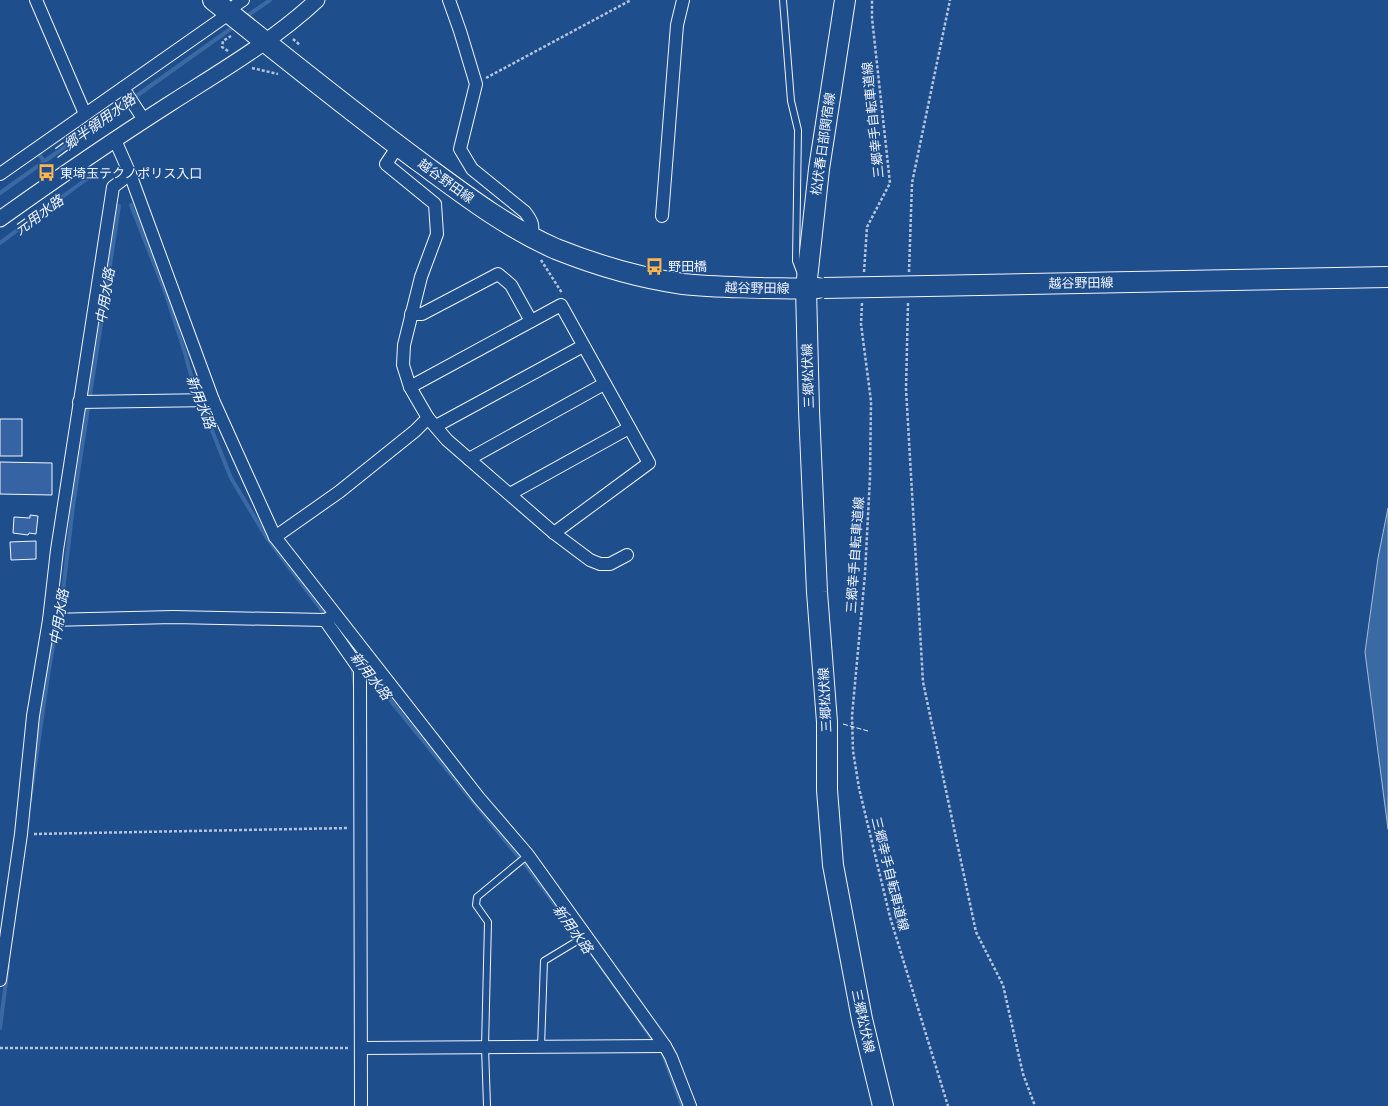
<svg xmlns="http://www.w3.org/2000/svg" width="1388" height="1106" font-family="'Public Sans','Noto Sans JP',sans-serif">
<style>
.water{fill:#3b69a3;stroke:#a8bbd7}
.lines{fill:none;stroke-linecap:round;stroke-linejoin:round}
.stream{stroke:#3b69a3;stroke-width:4}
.building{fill:#3563a3;stroke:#f2f6ff}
.service-casing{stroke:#f2f6ff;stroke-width:8}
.minor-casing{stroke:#f2f6ff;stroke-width:14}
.tertiary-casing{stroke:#f2f6ff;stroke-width:17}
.primary-casing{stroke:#f2f6ff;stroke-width:22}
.path{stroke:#b3c4dc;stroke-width:2.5;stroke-dasharray:3 2;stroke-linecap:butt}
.service{stroke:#1f4e8c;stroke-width:6}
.minor{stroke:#1f4e8c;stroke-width:12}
.tertiary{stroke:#1f4e8c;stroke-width:15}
.primary{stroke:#1f4e8c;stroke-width:20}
.primary-bridge-casing{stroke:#f2f6ff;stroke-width:22;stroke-linecap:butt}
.primary-bridge{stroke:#1f4e8c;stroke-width:20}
.fence{stroke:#f2f6ff;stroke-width:1;stroke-dasharray:5 2;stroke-linecap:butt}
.labels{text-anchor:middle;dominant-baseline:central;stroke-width:3;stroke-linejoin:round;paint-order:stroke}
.street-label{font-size:13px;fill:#f2f6ff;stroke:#1f4e8c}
.poi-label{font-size:13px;fill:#f2f6ff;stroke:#1f4e8c;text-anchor:start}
.water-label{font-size:14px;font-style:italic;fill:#f2f6ff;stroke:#1f4e8c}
</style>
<rect width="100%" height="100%" fill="#1f4e8c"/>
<polygon class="water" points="1388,508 1388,829 1365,652 1378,558"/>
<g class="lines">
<g class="stream">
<polyline points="244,18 270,0"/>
<polyline points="37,152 44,161"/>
<polyline points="0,193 236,25"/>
<path d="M131 205 166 294 186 356C188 367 192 377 195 388L231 478 267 538 327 617"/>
<polyline points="0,243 96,172"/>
<polyline points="352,665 355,688"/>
<polyline points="364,667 407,721 527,867 570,924"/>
<polyline points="30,801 48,675 63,591 73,506 119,206"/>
<polyline points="580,937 663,1054 682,1106"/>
<polyline points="0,1028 8,966"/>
</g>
</g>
<g class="building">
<rect x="0" y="419" width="22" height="37"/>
<polygon points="0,462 52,463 52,495 0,494"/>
<polygon points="30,515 38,516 36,534 29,533 28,535 13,533 14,517 30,518"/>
<polygon points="36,541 36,559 11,560 10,542"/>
</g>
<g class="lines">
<defs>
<g id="service">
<polyline points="783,0 791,101 798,130 796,261 801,274"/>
<polyline points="541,1047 544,961 587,935"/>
<polyline points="487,1106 485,1047 488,922 476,905 477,897 528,855"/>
</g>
<g id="minor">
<polyline points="36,0 85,114"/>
<path d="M449 0 460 31 476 84 460 149 472 169 525 212C532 221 534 225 531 237"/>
<polyline points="123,88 144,120"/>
<polyline points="115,140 130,174 213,400 275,537 479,798 528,855 665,1046 671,1057 690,1106"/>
<polyline points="398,146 386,164 435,204 437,234 421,277 404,345 403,365 410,387 428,418 447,440 554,533 590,560 600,564 610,564 627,555"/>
<polyline points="0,174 230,13 237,4 243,0"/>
<polyline points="662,216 677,25 683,0"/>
<polyline points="411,314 422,314 498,274 511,285 531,321"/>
<polyline points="410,387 561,305 649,463 554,533"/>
<polyline points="79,402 213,400"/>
<polyline points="436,426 583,346"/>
<polyline points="469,459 604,384"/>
<polyline points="510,494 629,428"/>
<polyline points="275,537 339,492 415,431 428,418"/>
<polyline points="49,620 173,617 325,620 331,617"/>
<polyline points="325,620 360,670 361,1106"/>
<polyline points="0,980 21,834 33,716 49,620 57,550 113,187 130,174"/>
<polyline points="361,1048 665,1046"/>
</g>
<path id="tertiary" d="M0 219C56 179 113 140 171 103 221 71 273 41 317 0"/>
<g id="primary">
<path d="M213 0C283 56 352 112 424 165 466 196 508 228 556 249 596 265 640 278 683 284 709 287 736 287 763 288 781 288 800 289 818 288"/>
<polyline points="845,0 819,169 806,288 809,410 817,592 827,722 827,790 833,865 862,1019 883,1106"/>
</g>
</defs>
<use href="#service" class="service-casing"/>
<use href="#minor" class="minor-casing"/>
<use href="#tertiary" class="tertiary-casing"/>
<use href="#primary" class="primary-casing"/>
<g class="path">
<polyline points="293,39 300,45"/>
<polyline points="228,51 222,47 223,41 231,36"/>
<polyline points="252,68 278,74"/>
<polyline points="486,78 631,0"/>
<polyline points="541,260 562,293"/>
<polyline points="864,272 867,227 890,183 872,18 872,0"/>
<polyline points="909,272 912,183 950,0"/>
<polyline points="862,303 861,324 871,401 870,477 865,574 852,716 853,751 859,788 890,917 948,1106"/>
<polyline points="908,303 906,389 923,682 976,932 1003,985 1023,1074 1035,1106"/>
<polyline points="34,834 349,828"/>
<polyline points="0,1048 349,1048"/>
</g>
<use href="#service" class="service"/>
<use href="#minor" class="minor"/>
<use href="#tertiary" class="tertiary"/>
<use href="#primary" class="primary"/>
<defs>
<polyline id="primary-bridge" points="824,288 1388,277"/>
</defs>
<use href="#primary-bridge" class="primary-bridge-casing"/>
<use href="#primary-bridge" class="primary-bridge"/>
<polyline class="fence" points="843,724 868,731"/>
</g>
<defs>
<symbol id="bus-bare" viewBox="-9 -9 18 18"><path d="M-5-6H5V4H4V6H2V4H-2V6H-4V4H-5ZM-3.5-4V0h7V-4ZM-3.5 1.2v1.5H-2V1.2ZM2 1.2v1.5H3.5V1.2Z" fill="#ffb74d" stroke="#1f4e8c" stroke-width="2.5" paint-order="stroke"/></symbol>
</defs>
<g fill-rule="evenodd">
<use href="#bus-bare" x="34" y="160" width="25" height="25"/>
<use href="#bus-bare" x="642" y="254" width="25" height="25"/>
</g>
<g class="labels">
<g class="street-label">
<text transform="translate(873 120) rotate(-96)">三郷幸手自転車道線</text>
<text transform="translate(823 144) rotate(-82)">松伏春日部関宿線</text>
<text transform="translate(446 181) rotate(36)">越谷野田線</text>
<text transform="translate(1081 283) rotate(-1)">越谷野田線</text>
<text transform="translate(757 288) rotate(1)">越谷野田線</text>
<text transform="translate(808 376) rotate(-92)">三郷松伏線</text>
<text transform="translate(855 555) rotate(-86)">三郷幸手自転車道線</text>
<text transform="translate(825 700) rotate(-93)">三郷松伏線</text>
<text transform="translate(890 874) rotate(76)">三郷幸手自転車道線</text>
<text transform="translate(863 1021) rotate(78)">三郷松伏線</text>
</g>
<g class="poi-label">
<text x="60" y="173">東埼玉テクノポリス入口</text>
<text x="668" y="266">野田橋</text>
</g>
<g class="water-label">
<text transform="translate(94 126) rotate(-36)">二郷半領用水路</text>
<text transform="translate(39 215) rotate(-36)">元用水路</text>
<text transform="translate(105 296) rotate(-81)">中用水路</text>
<text transform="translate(201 402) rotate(69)">新用水路</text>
<text transform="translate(59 617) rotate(-81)">中用水路</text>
<text transform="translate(371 676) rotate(52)">新用水路</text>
<text transform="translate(573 929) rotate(54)">新用水路</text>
</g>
</g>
</svg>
